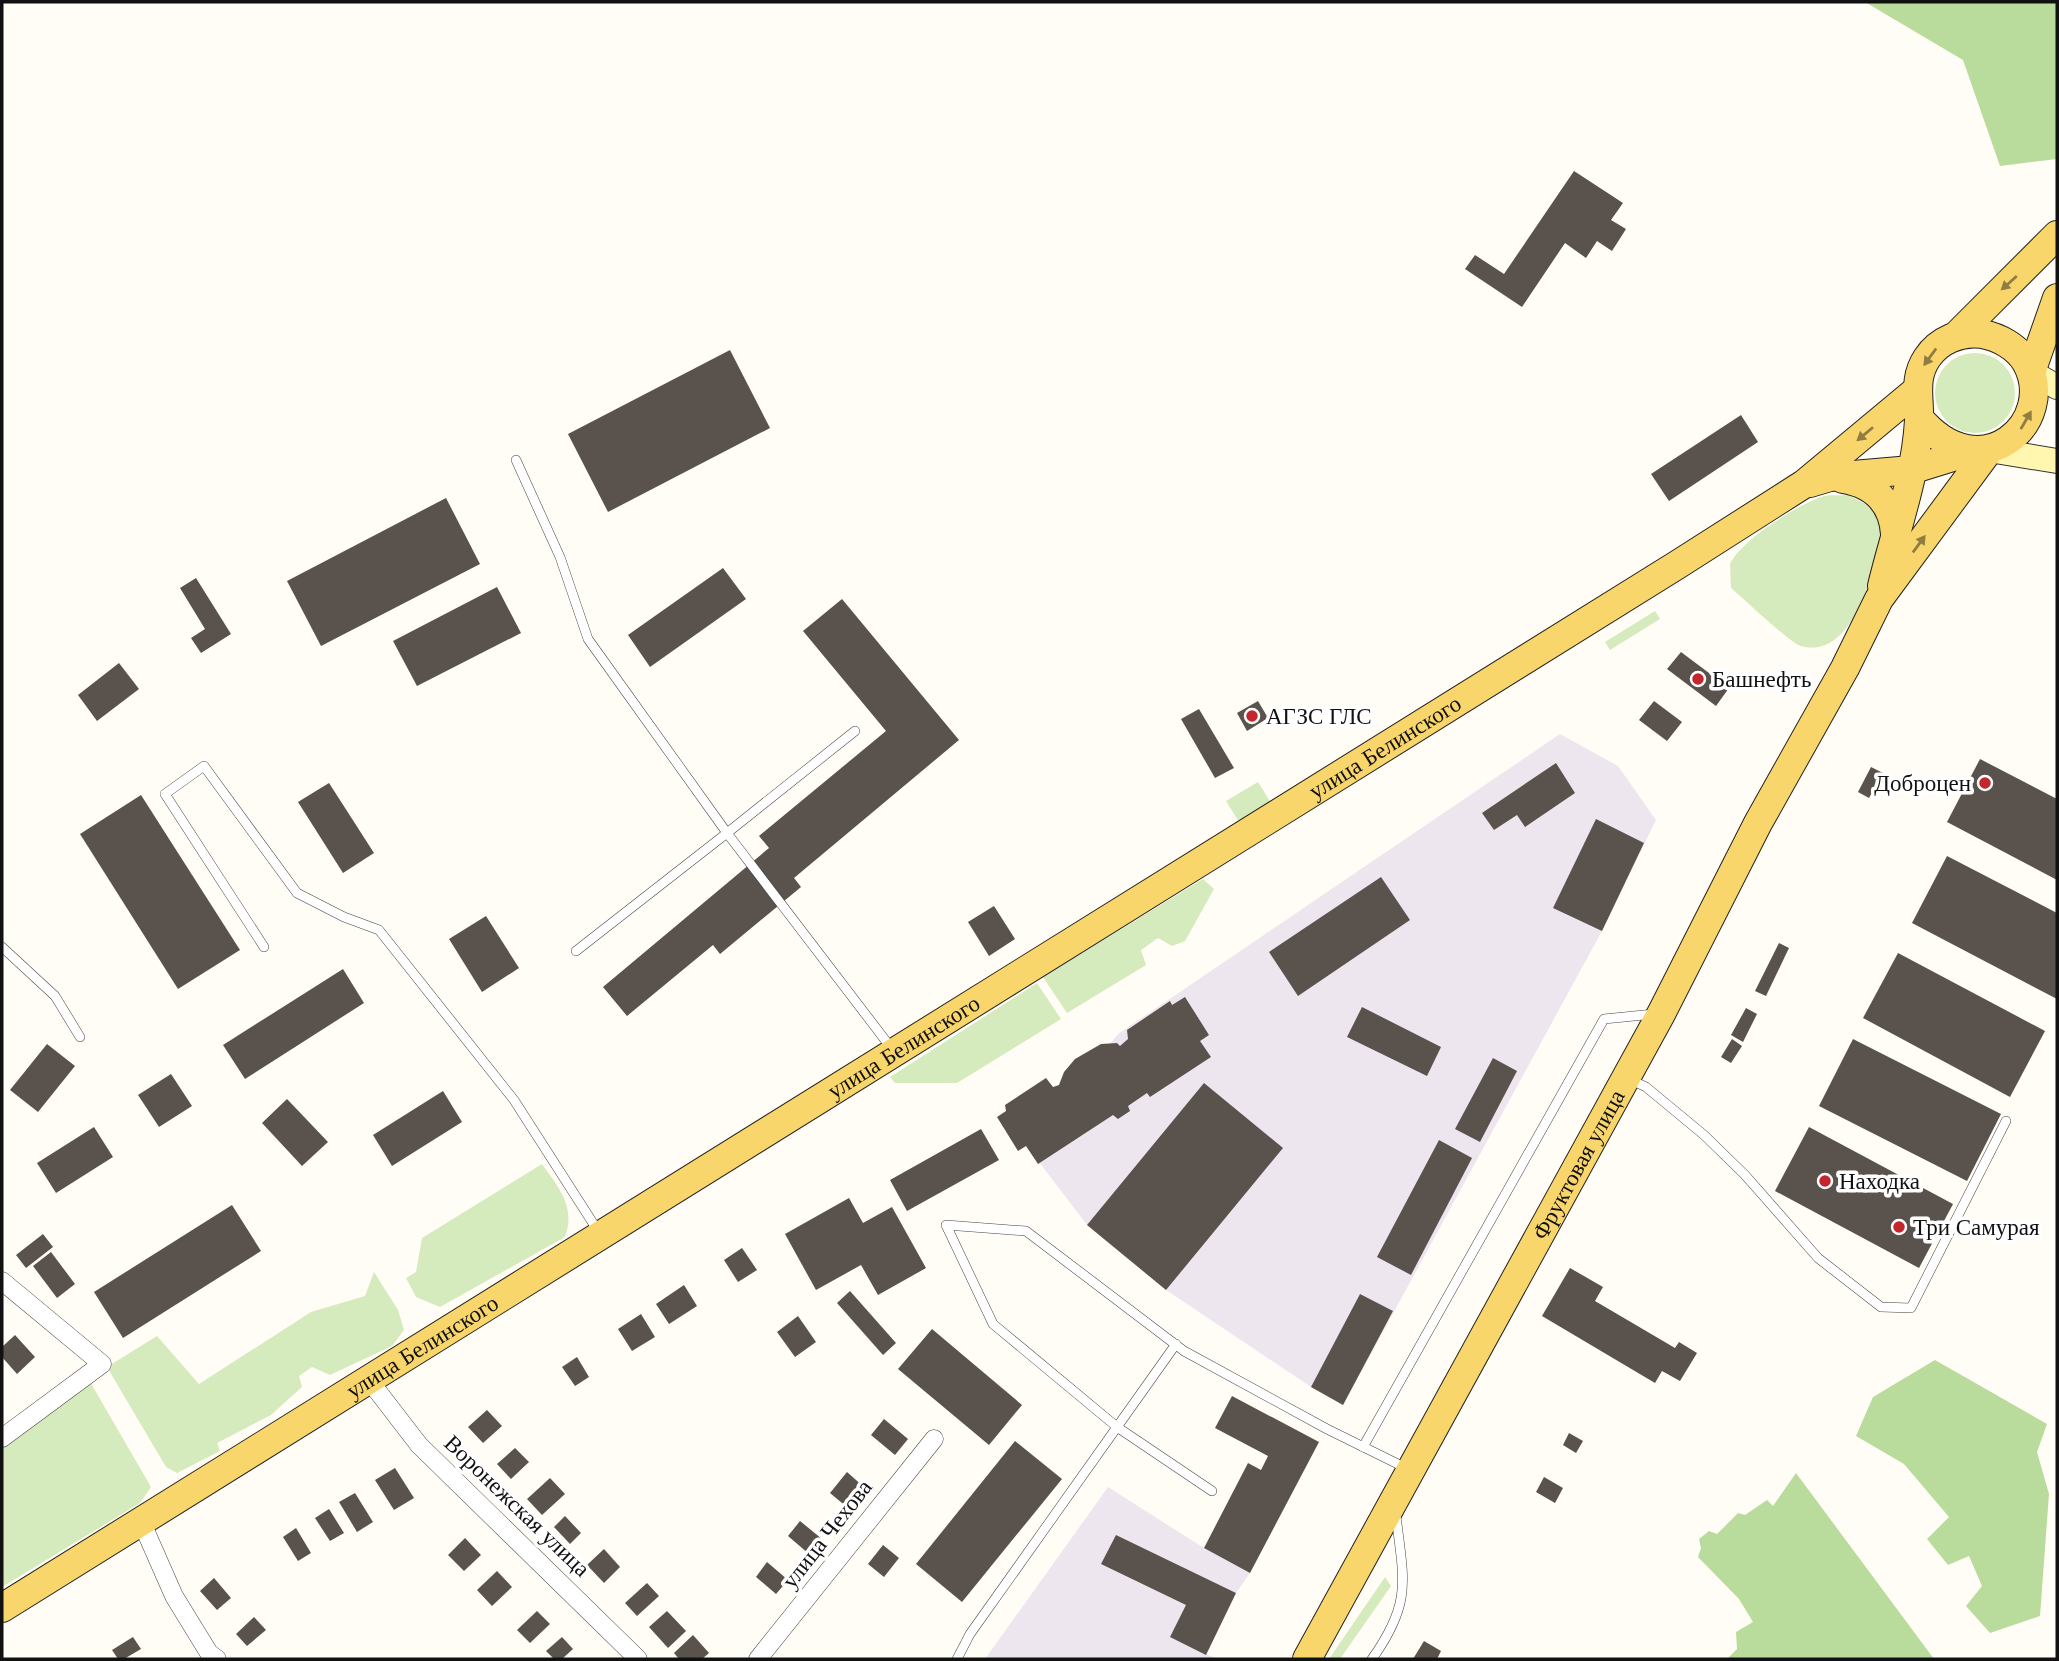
<svg xmlns="http://www.w3.org/2000/svg" width="2059" height="1661" font-family="'Times New Roman',serif">
<style>
.industrial{fill:#eee6ef}
.green{fill:#d5ebbd}
.forest{fill:#b9dc9c}
.building{fill:#5a524d}
.lines{fill:none;stroke-linecap:round;stroke-linejoin:round}
.service-casing{stroke:#444;stroke-width:10}
.minor-casing{stroke:#444;stroke-width:19}
.secondary-casing{stroke:#333;stroke-width:26}
.primary-casing{stroke:#222;stroke-width:30}
.service{stroke:#fff;stroke-width:9}
.minor{stroke:#fff;stroke-width:18}
.secondary{stroke:#fff6b0;stroke-width:24}
.primary{stroke:#f9d66b;stroke-width:28}
.oneway{fill:#917d42}
.poi-dot{fill:#c4262e;stroke:#fff;stroke-width:2.5}
.labels{text-anchor:middle;dominant-baseline:central;stroke-width:7;stroke-linejoin:round;paint-order:stroke}
.poi-label{font-size:23px;fill:#111;stroke:#fff;text-anchor:start}
.street-label{font-size:23px;fill:#111;stroke:#fff}
</style>
<rect width="100%" height="100%" fill="#fffdf5"/>
<g class="industrial">
<polygon points="1560,734 1618,766 1656,820 1602,931 1343,1405 1311,1387 1166,1290 1087,1225 1026,1145 1118,1034"/>
<polygon points="1108,1487 1204,1548 1250,1573 1236,1593 1206,1654 1218,1659 985,1659"/>
</g>
<g class="green">
<circle cx="1975" cy="393" r="40"/>
<path d="M1848 495C1864 502 1882 512 1884 532 1885 539 1879 550 1877 558 1868 589 1847 659 1801 646 1789 642 1744 599 1731 588L1730 564C1741 540 1796 506 1821 497 1829 494 1840 496 1848 495Z"/>
<polygon points="1655,611 1660,619 1610,650 1605,642"/>
<polygon points="1258,782 1271,803 1239,822 1226,801"/>
<polygon points="1203,879 1214,889 1185,941 1172,946 1158,938 1141,950 1146,965 1067,1013 1043,977"/>
<polygon points="1037,983 1061,1019 957,1083 895,1083 890,1077"/>
<path d="M542 1164C559 1188 576 1207 565 1237L440 1307 416 1297 406 1278 416 1272 422 1238Z"/>
<polygon points="374,1272 398,1310 404,1330 392,1346 330,1375 312,1367 299,1376 302,1387 271,1415 217,1443 220,1451 177,1473 166,1467 107,1367 157,1336 199,1384 311,1312 365,1296"/>
<polygon points="89,1380 151,1487 140,1503 2,1587 2,1446"/>
<polygon points="1385,1577 1391,1586 1340,1659 1329,1659"/>
</g>
<g class="forest">
<polygon points="1865,2 2057,2 2057,159 2000,166 1963,60"/>
<polygon points="1935,1360 2047,1424 2037,1452 2049,1494 2040,1616 1990,1633 1966,1606 1982,1586 1969,1556 1948,1565 1927,1539 1949,1517 1904,1464 1856,1436 1873,1397"/>
<polygon points="1796,1473 1934,1659 1727,1659 1737,1649 1736,1632 1753,1622 1739,1599 1698,1557 1701,1548 1699,1539 1709,1531 1717,1534 1738,1513 1745,1515 1767,1500 1773,1506"/>
</g>
<g class="building">
<polygon points="1574,171 1623,203 1611,220 1626,229 1612,251 1597,241 1586,258 1565,243 1522,307 1465,269 1475,255 1504,274"/>
<polygon points="730,350 770,428 608,512 568,434"/>
<polygon points="1741,415 1758,442 1669,501 1651,474"/>
<polygon points="446,498 480,564 321,646 287,581"/>
<polygon points="723,568 746,599 650,667 628,635"/>
<polygon points="196,578 231,634 201,653 191,638 205,629 180,588"/>
<polygon points="497,587 521,633 417,686 393,641"/>
<polygon points="842,599 959,740 794,878 801,887 720,954 713,945 627,1016 603,987 769,848 759,836 886,731 803,631"/>
<polygon points="1681,652 1729,688 1716,706 1667,669"/>
<polygon points="119,663 139,689 97,721 78,695"/>
<polygon points="1258,701 1268,718 1247,731 1237,713"/>
<polygon points="1654,701 1682,722 1667,741 1639,720"/>
<polygon points="1199,709 1234,768 1215,778 1181,719"/>
<polygon points="1980,759 2057,799 2057,880 1947,822"/>
<polygon points="1556,763 1575,793 1525,827 1517,815 1494,830 1482,813"/>
<polygon points="1871,767 1883,773 1869,798 1858,792"/>
<polygon points="329,783 374,853 343,873 298,802"/>
<polygon points="141,795 240,950 178,989 80,834"/>
<polygon points="1596,819 1644,843 1602,931 1553,908"/>
<polygon points="1947,856 2057,913 2057,999 1912,923"/>
<polygon points="1381,877 1410,920 1298,996 1269,952"/>
<polygon points="994,906 1015,939 989,956 968,922"/>
<polygon points="486,916 519,968 482,992 449,939"/>
<polygon points="1779,943 1789,948 1766,996 1755,991"/>
<polygon points="1898,953 2045,1031 2010,1097 1863,1018"/>
<polygon points="343,969 364,1003 245,1079 223,1045"/>
<polygon points="1185,997 1209,1035 1200,1041 1211,1057 1150,1097 1147,1093 1128,1106 1130,1111 1118,1119 1113,1115 1038,1164 1026,1146 1018,1151 997,1117 1006,1111 1005,1105 1046,1078 1053,1087 1059,1085 1064,1072 1075,1059 1101,1044 1117,1043 1120,1046 1128,1039 1127,1030 1170,1001 1172,1005"/>
<polygon points="1362,1007 1441,1047 1427,1076 1347,1037"/>
<polygon points="1746,1008 1757,1014 1743,1042 1731,1035"/>
<polygon points="1732,1039 1742,1046 1731,1063 1721,1057"/>
<polygon points="1853,1039 2001,1114 1967,1181 1819,1106"/>
<polygon points="47,1044 75,1066 38,1112 10,1090"/>
<polygon points="1493,1058 1517,1071 1480,1142 1455,1129"/>
<polygon points="171,1074 192,1106 159,1127 138,1095"/>
<polygon points="1204,1083 1283,1148 1166,1290 1087,1225"/>
<polygon points="443,1091 462,1122 392,1166 373,1135"/>
<polygon points="287,1099 328,1142 302,1166 262,1123"/>
<polygon points="94,1127 113,1157 56,1193 37,1163"/>
<polygon points="1809,1127 1953,1204 1919,1268 1775,1191"/>
<polygon points="981,1129 999,1160 907,1211 890,1180"/>
<polygon points="1439,1140 1472,1158 1411,1275 1377,1257"/>
<polygon points="849,1198 863,1223 892,1207 926,1268 878,1295 861,1265 816,1290 785,1234"/>
<polygon points="232,1205 261,1251 123,1338 94,1292"/>
<polygon points="43,1234 53,1247 26,1268 16,1255"/>
<polygon points="742,1248 757,1270 738,1282 724,1260"/>
<polygon points="51,1252 75,1284 57,1298 33,1266"/>
<polygon points="1570,1268 1603,1287 1595,1301 1675,1348 1679,1342 1697,1353 1680,1381 1662,1371 1655,1383 1542,1316"/>
<polygon points="684,1285 697,1306 669,1324 656,1304"/>
<polygon points="850,1291 896,1343 883,1355 837,1303"/>
<polygon points="1360,1294 1393,1311 1343,1405 1311,1387"/>
<polygon points="641,1314 655,1337 632,1351 618,1329"/>
<polygon points="798,1316 816,1342 795,1357 777,1332"/>
<polygon points="932,1329 1022,1405 989,1445 898,1369"/>
<polygon points="15,1335 35,1357 17,1374 2,1357 2,1347"/>
<polygon points="577,1357 589,1377 575,1386 562,1367"/>
<polygon points="1232,1396 1319,1442 1250,1573 1204,1548 1248,1463 1261,1470 1268,1456 1215,1428"/>
<polygon points="487,1410 502,1426 483,1443 468,1427"/>
<polygon points="884,1419 908,1439 895,1455 871,1435"/>
<polygon points="1569,1433 1583,1441 1576,1453 1563,1445"/>
<polygon points="1015,1441 1062,1479 962,1602 916,1564"/>
<polygon points="515,1448 529,1462 511,1479 497,1464"/>
<polygon points="395,1468 414,1498 394,1510 375,1480"/>
<polygon points="847,1472 865,1488 848,1508 830,1493"/>
<polygon points="1544,1477 1563,1488 1555,1503 1536,1492"/>
<polygon points="550,1478 565,1494 542,1515 527,1499"/>
<polygon points="355,1493 373,1522 357,1532 339,1502"/>
<polygon points="329,1509 344,1533 330,1541 315,1518"/>
<polygon points="565,1516 581,1533 570,1544 554,1527"/>
<polygon points="800,1521 822,1539 809,1554 788,1536"/>
<polygon points="296,1528 311,1553 298,1561 283,1537"/>
<polygon points="1116,1535 1236,1593 1206,1655 1170,1637 1186,1605 1101,1564"/>
<polygon points="465,1538 481,1555 464,1571 448,1555"/>
<polygon points="883,1545 899,1558 884,1577 868,1564"/>
<polygon points="604,1549 620,1567 604,1583 587,1565"/>
<polygon points="767,1562 788,1580 776,1594 756,1577"/>
<polygon points="497,1571 512,1587 492,1606 477,1590"/>
<polygon points="214,1578 231,1598 217,1610 200,1591"/>
<polygon points="647,1583 659,1596 637,1616 625,1603"/>
<polygon points="537,1611 550,1624 530,1643 517,1630"/>
<polygon points="667,1611 686,1631 668,1648 649,1627"/>
<polygon points="254,1617 266,1630 247,1646 236,1634"/>
<polygon points="693,1635 709,1653 702,1659 679,1659 674,1653"/>
<polygon points="133,1637 141,1649 124,1659 118,1659 112,1650"/>
<polygon points="562,1637 573,1649 562,1659 554,1659 546,1651"/>
<polygon points="1424,1641 1441,1651 1437,1659 1413,1659"/>
</g>
<g class="lines">
<defs>
<g id="service">
<polyline points="516,460 560,557 588,639 727,833 576,951"/>
<polyline points="855,731 727,833 892,1049"/>
<polyline points="2,947 55,996 80,1037"/>
<polyline points="264,947 165,794 204,766 297,893 344,917 379,930 514,1100 598,1231"/>
<polyline points="1631,1080 1646,1087 1704,1135 1745,1175 1818,1258 1881,1307 1911,1308 2006,1121"/>
<polyline points="1363,1447 1604,1019 1654,1014"/>
<polyline points="1212,1491 1117,1427 993,1324 946,1225 1026,1231 1184,1351 1327,1429 1406,1468"/>
<polyline points="957,1659 970,1634 1176,1344"/>
<path d="M1372 1659C1412 1603 1404 1581 1396 1516"/>
</g>
<g id="minor">
<polyline points="2,1281 102,1364 2,1438"/>
<polyline points="369,1380 419,1445 638,1659"/>
<polyline points="141,1521 174,1596 209,1653 217,1659"/>
<polyline points="758,1659 934,1439"/>
</g>
<g id="secondary">
<polyline points="2031,372 2057,387"/>
<polyline points="1989,450 2057,461"/>
</g>
<g id="primary">
<polyline points="1957,335 2057,235"/>
<polyline points="2031,372 2057,298"/>
<path d="M1843 479C1874 484 1893 502 1895 534"/>
<polyline points="1810,483 1830,477 1911,470 1969,452"/>
<path d="M1882 586C1895 532 1916 476 1919 420 1920 398 1913 379 1927 358 1939 340 1961 331 1982 334 1999 337 2017 347 2026 362 2059 420 1982 493 1919 418"/>
<path id="s1" d="M2 1608 1677 565 1804 484 1917 390"/>
<path id="s2" d="M1307 1659 1661 1014 1758 823 1845 668 1879 599 1989 450"/>
</g>
</defs>
<use href="#service" class="service-casing"/>
<use href="#minor" class="minor-casing"/>
<use href="#secondary" class="secondary-casing"/>
<use href="#primary" class="primary-casing"/>
<use href="#service" class="service"/>
<use href="#minor" class="minor"/>
<use href="#secondary" class="secondary"/>
<use href="#primary" class="primary"/>
</g>
<defs><path id="oneway-solid" d="M-6-.8H1V-3.2L6.5 0L1 3.2V.8H-6Z" transform="scale(1.75)"/></defs>
<g class="oneway">
<use href="#oneway-solid" transform="translate(2009 283) rotate(138)"/>
<use href="#oneway-solid" transform="translate(1930 357) rotate(126)"/>
<use href="#oneway-solid" transform="translate(2026 420) rotate(-60)"/>
<use href="#oneway-solid" transform="translate(1865 434) rotate(140)"/>
<use href="#oneway-solid" transform="translate(1919 544) rotate(-54)"/>
</g>
<g class="poi-dot">
<circle cx="1698" cy="679" r="7"/>
<circle cx="1252" cy="716" r="7"/>
<circle cx="1985" cy="783" r="7"/>
<circle cx="1825" cy="1181" r="7"/>
<circle cx="1899" cy="1227" r="7"/>
</g>
<g class="labels">
<g class="poi-label">
<text x="1712" y="679">Башнефть</text>
<text x="1266" y="716">АГЗС ГЛС</text>
<text x="1971" y="783" text-anchor="end">Доброцен</text>
<text x="1839" y="1181">Находка</text>
<text x="1913" y="1227">Три Самурая</text>
</g>
<g class="street-label">
<text stroke="none"><textPath href="#s1" startOffset="1629">улица Белинского</textPath></text>
<text stroke="none"><textPath href="#s1" startOffset="1062">улица Белинского</textPath></text>
<text stroke="none"><textPath href="#s2" startOffset="564">Фруктовая улица</textPath></text>
<text stroke="none"><textPath href="#s1" startOffset="495">улица Белинского</textPath></text>
<text transform="translate(517 1506) rotate(44)">Воронежская улица</text>
<text transform="translate(827 1534) rotate(-52)">улица Чехова</text>
</g>
</g>
<rect width="2059" height="1661" fill="none" stroke="#111111" stroke-width="7"/>
</svg>
